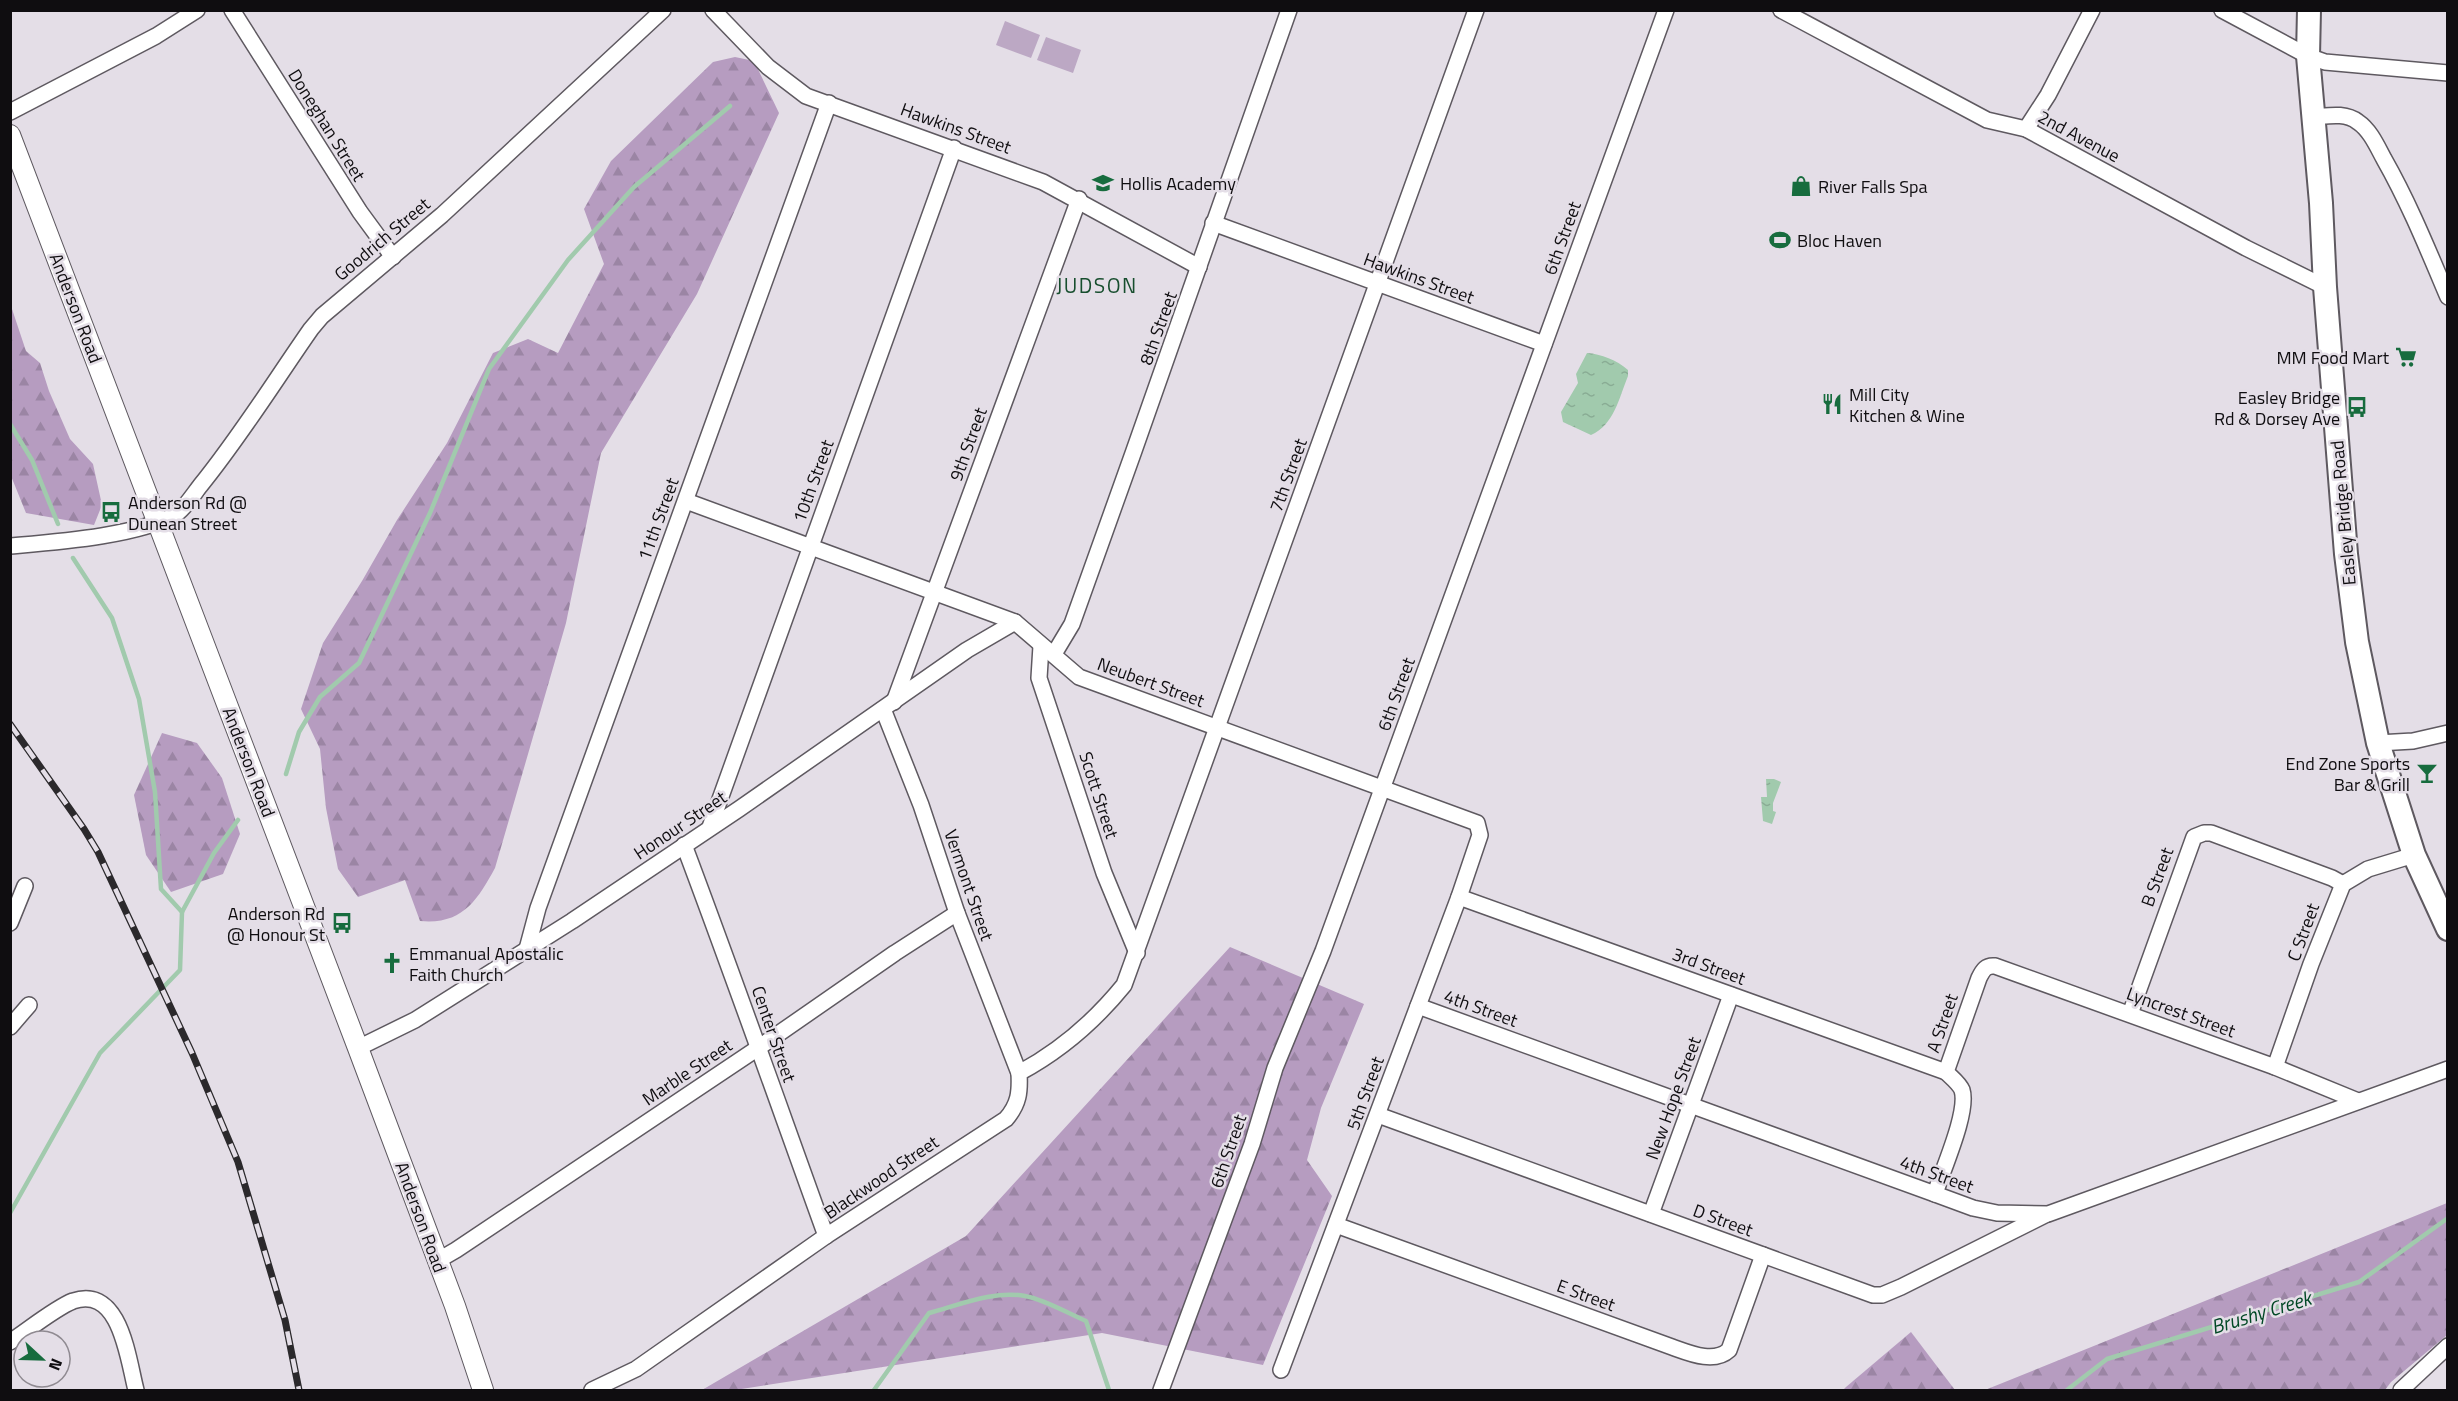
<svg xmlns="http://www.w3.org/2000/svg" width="2458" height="1401" font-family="'Titillium Web',sans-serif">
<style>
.forest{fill:url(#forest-firs)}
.garden{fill:#bca8c4}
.water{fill:url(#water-ripples)}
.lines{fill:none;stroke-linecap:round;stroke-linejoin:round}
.stream{stroke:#a1caad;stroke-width:4.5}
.minor-casing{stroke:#5e5960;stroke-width:18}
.major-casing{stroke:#5e5960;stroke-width:22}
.highway-casing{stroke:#5e5960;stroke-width:26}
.minor{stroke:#fff;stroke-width:15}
.major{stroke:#fff;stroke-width:20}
.highway{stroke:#fff;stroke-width:22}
.rail-casing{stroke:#2b292c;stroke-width:7}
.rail{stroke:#e4dee7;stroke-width:4.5;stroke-dasharray:14;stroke-linecap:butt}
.labels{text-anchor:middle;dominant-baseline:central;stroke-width:5;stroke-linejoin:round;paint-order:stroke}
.street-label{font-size:18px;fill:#0f0d10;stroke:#e4dee7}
.poi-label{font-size:18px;fill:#0f0d10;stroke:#e4dee7;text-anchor:start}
.water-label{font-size:20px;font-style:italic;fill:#004825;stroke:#e4dee7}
.quarter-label{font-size:21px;letter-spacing:1.5px;fill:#174e2e;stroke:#e4dee7}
</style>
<defs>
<pattern id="forest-firs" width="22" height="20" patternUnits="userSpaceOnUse" patternTransform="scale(1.5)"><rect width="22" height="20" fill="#b69cc0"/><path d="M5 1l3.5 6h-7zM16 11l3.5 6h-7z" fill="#9b85a4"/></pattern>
<pattern id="water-ripples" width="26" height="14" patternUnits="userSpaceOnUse" patternTransform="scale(1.5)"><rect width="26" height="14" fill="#a1caad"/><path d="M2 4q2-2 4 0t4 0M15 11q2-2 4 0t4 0" fill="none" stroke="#89ac94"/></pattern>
</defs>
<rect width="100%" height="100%" fill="#e4dee7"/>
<g class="forest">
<path d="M735 57 754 61 779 113 697 294 601 453 566 623 495 868C477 901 462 925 420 921L405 880 358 897 338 869 326 808 320 749 301 709 323 643 362 581 397 520 447 443 493 353 528 339 558 353 604 264 584 209 611 161 713 62Z"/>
<polygon points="10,303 26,351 40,363 49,391 70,439 93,464 102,505 94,525 26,513 11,476"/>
<polygon points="162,733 197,743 222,778 240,834 223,874 171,892 146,855 134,795"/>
<polygon points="1230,947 1364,1004 1321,1108 1307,1160 1332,1196 1263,1365 1102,1333 735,1390 702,1390 966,1236"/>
<polygon points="2447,1203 2447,1335 2391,1382 2385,1390 1985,1390"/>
<polygon points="1911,1332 1955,1390 1843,1390 1846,1387"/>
</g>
<g class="garden">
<polygon points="1005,21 1040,35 1031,58 996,45"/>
<polygon points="1046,37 1081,50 1073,73 1037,60"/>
</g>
<g class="water">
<path d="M1587 353C1601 354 1617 360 1628 370V376C1619 398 1614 425 1591 435L1563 422 1561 412 1578 383 1576 374Z"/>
<polygon points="1766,779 1774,779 1781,782 1773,803 1773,811 1776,812 1772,824 1763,821 1761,797 1767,797"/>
</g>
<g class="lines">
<g class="stream">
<polyline points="10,424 32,460 58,524"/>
<polyline points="73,558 112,618 139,699 155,792 161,889 182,912"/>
<polyline points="286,774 299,732 320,697 359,663 430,513 489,369 568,260 634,187 730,106"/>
<polyline points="10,1213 100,1053 180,970 182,912 214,853 238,820"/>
<path d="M874 1390 929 1313C959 1305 994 1290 1025 1296 1046 1300 1067 1313 1086 1321L1109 1390"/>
<polyline points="2067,1390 2107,1359 2359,1282 2448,1218"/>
</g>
<defs>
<g id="minor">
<polyline points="232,10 360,212 393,257"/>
<polyline points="713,10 768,67 806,96 1043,182 1199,267"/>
<polyline points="1781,10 1987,120 2026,129 2246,248 2325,287"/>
<polyline points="2222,10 2308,56 2325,62 2448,73"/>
<polyline points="10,112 156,36 197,10"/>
<path d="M2313 117C2328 116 2345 112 2358 122 2370 130 2377 146 2384 159 2409 203 2428 250 2448 297"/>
<polyline points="2026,129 2048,95 2092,10"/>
<polyline points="1213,223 1544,344"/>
<polyline points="686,501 1015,622 1079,677 1477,823 1480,835 1459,897 1281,1370"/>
<path d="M10 546C55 542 139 536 176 514 185 508 193 495 200 486 240 437 274 382 311 329L322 316 442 215 663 10"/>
<polyline points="1041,646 1039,678 1104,873 1137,953"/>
<path d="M1054 654 1072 624C1146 420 1216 215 1289 10"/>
<polyline points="894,702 1079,199"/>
<polyline points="883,709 921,805 957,913 1019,1073"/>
<polyline points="2378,743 2413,741 2448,733"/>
<polyline points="710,827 954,148"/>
<path d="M684 845C733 975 779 1106 826 1236"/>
<polyline points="1459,897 1946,1072"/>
<polyline points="10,923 25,886"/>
<polyline points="527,949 538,908 829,103"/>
<polyline points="1418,1006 1935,1194 1973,1208 1997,1213 2048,1214 2448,1069"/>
<polyline points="2130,1014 2194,837 2204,833 2211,833 2332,878 2343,884"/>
<polyline points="10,1027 29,1005"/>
<polyline points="358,1048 415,1020 572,921 739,809 967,650 1015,622"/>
<polyline points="2275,1067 2311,964 2343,884 2368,869 2414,855"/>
<polyline points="1378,1115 1873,1295 1882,1295 1901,1287 2045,1215"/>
<path d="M1935 1194C1942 1171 1969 1112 1962 1090 1959 1083 1952 1078 1946 1072L1979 978C1983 970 1986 965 1995 966L2275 1067 2358 1101"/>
<polyline points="1651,1214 1731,995"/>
<path d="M1336 1225 1672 1347C1689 1353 1714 1364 1729 1350L1763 1255"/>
<polyline points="437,1261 456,1250 758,1048 895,953 957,913"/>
<path d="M10 1342C27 1331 55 1308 73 1301 121 1285 128 1360 136 1390"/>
<path d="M592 1390 636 1369 826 1236 1006 1119C1019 1104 1020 1092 1019 1073 1060 1051 1094 1022 1124 985L1476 10"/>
<polyline points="1161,1390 1252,1144 1275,1068 1323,951 1666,10"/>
<polyline points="2401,1390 2448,1346"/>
</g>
<polyline id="major" points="10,135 358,1048 455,1306 483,1390"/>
<polyline id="highway" points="2309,10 2308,56 2321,203 2325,287 2346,554 2357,642 2378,743 2414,855 2448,929"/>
</defs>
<use href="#minor" class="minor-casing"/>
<use href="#major" class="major-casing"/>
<use href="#highway" class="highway-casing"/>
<use href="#minor" class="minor"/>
<use href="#major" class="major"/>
<use href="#highway" class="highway"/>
<defs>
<polyline id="rail" points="10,724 84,829 98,852 192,1053 238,1162 285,1320 299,1390"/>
</defs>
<use href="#rail" class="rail-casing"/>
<use href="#rail" class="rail"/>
</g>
<defs>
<symbol id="school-bare" viewBox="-9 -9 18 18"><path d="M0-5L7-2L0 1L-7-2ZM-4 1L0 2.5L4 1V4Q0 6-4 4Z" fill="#176c3e" stroke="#e4dee7" stroke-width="2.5" paint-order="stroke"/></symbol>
<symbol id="shop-bare" viewBox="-9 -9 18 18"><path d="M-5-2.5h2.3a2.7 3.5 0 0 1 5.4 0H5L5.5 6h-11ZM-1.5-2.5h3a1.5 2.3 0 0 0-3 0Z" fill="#176c3e" stroke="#e4dee7" stroke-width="2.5" paint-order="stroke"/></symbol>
<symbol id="stadium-bare" viewBox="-9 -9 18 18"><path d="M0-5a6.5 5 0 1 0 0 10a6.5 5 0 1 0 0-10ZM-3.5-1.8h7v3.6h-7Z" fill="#176c3e" stroke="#e4dee7" stroke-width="2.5" paint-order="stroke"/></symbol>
<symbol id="supermarket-bare" viewBox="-9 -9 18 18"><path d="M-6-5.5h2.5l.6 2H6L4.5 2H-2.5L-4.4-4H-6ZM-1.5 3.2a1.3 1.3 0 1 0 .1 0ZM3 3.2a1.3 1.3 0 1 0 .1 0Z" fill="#176c3e" stroke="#e4dee7" stroke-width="2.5" paint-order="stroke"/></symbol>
<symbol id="restaurant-bare" viewBox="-9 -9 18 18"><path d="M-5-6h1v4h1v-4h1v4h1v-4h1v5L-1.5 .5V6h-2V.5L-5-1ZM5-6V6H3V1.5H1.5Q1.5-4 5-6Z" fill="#176c3e" stroke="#e4dee7" stroke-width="2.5" paint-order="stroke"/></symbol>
<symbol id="bus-bare" viewBox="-9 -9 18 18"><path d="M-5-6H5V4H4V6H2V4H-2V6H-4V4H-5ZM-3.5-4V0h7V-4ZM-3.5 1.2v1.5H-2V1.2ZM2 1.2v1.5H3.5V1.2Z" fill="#176c3e" stroke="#e4dee7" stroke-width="2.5" paint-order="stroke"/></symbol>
<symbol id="bar-bare" viewBox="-9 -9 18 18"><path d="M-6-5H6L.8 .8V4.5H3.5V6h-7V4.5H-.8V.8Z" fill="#176c3e" stroke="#e4dee7" stroke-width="2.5" paint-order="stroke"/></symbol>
<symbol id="church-bare" viewBox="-9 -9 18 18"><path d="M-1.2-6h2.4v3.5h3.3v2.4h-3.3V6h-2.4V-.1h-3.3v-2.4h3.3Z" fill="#176c3e" stroke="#e4dee7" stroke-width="2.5" paint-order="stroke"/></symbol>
</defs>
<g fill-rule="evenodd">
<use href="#school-bare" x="1088" y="168" width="30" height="30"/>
<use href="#shop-bare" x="1786" y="171" width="30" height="30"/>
<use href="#stadium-bare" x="1765" y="225" width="30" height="30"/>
<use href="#supermarket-bare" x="2391" y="342" width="30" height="30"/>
<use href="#restaurant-bare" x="1817" y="389" width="30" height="30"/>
<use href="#bus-bare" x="2342" y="392" width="30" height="30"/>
<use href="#bus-bare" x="96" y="497" width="30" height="30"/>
<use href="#bar-bare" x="2412" y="758" width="30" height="30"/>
<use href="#bus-bare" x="327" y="908" width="30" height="30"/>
<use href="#church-bare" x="377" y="948" width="30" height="30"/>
</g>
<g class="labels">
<g class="street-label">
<text transform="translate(327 125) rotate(58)">Doneghan Street</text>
<text transform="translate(956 128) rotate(20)">Hawkins Street</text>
<text transform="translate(2079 136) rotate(28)">2nd Avenue</text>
<text transform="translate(1562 238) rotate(-70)">6th Street</text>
<text transform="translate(382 239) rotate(-40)">Goodrich Street</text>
<text transform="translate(1419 278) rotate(20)">Hawkins Street</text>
<text transform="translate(76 308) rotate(69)">Anderson Road</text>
<text transform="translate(1158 328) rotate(-70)">8th Street</text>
<text transform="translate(968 444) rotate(-70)">9th Street</text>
<text transform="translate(1288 475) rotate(-70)">7th Street</text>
<text transform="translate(813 481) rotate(-70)">10th Street</text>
<text transform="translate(2343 513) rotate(-95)">Easley Bridge Road</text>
<text transform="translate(658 519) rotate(-70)">11th Street</text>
<text transform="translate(1151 682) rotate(20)">Neubert Street</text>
<text transform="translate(1396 694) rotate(-70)">6th Street</text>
<text transform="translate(249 762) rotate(69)">Anderson Road</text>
<text transform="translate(1099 795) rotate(72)">Scott Street</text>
<text transform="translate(680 825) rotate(-34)">Honour Street</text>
<text transform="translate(2157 877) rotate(-70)">B Street</text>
<text transform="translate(969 885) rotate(71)">Vermont Street</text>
<text transform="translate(2303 932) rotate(-70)">C Street</text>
<text transform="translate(1709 966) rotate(20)">3rd Street</text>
<text transform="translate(1481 1008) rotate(20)">4th Street</text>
<text transform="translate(2181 1012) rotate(20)">Lyncrest Street</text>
<text transform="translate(1942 1023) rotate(-71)">A Street</text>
<text transform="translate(774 1034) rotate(71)">Center Street</text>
<text transform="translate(687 1072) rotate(-34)">Marble Street</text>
<text transform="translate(1365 1093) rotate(-70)">5th Street</text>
<text transform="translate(1673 1098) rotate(-70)">New Hope Street</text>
<text transform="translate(1228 1151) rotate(-71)">6th Street</text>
<text transform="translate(1937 1174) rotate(20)">4th Street</text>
<text transform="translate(881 1177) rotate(-34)">Blackwood Street</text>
<text transform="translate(421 1217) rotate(70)">Anderson Road</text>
<text transform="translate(1723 1220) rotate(20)">D Street</text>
<text transform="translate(1586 1295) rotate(20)">E Street</text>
</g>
<g class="poi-label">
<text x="1120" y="183">Hollis Academy</text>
<text x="1818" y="186">River Falls Spa</text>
<text x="1797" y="240">Bloc Haven</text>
<text x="2389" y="357" text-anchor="end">MM Food Mart</text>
<text x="1849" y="394">Mill City<tspan x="1849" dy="21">Kitchen &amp; Wine</tspan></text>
<text x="2340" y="397" text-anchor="end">Easley Bridge<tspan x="2340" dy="21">Rd &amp; Dorsey Ave</tspan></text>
<text x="128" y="502">Anderson Rd @<tspan x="128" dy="21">Dunean Street</tspan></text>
<text x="2410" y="763" text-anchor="end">End Zone Sports<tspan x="2410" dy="21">Bar &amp; Grill</tspan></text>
<text x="325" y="913" text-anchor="end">Anderson Rd<tspan x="325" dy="21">@ Honour St</tspan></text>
<text x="409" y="953">Emmanual Apostalic<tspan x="409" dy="21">Faith Church</tspan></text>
</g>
<g class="water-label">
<text transform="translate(2261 1312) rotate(-17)">Brushy Creek</text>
</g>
<g class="quarter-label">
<text x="1097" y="285">JUDSON</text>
</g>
</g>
<rect width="2458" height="1401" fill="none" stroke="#0f0d10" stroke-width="24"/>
<g transform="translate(42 1359) rotate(112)"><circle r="28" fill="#e4dee7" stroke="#8f8a91" stroke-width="1.5"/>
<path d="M0-4.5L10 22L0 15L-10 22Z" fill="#176c3e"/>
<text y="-9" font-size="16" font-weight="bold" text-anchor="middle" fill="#0f0d10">N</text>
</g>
</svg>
